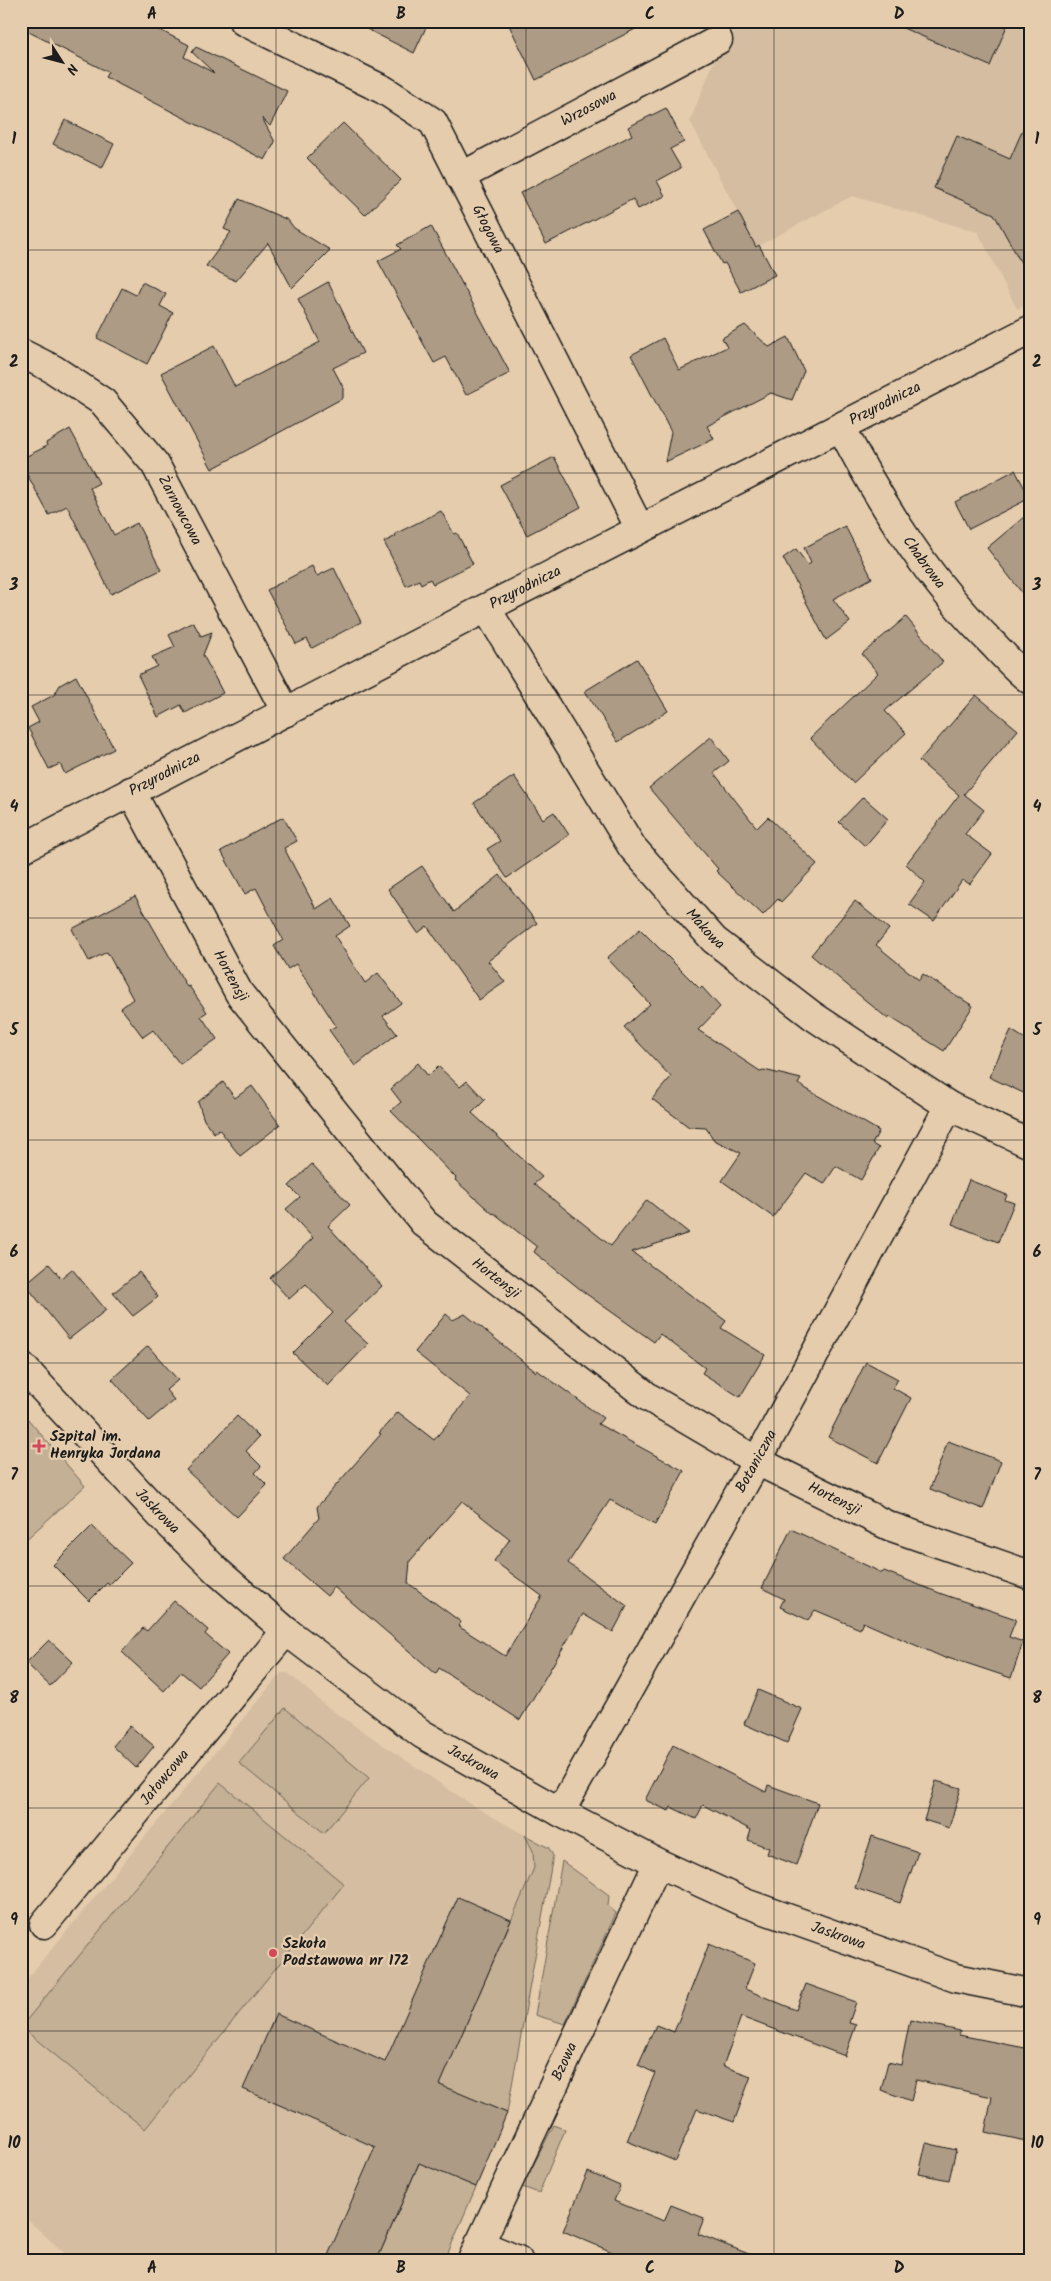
<svg xmlns="http://www.w3.org/2000/svg" width="1051" height="2281" font-family="Kalam,sans-serif">
<style>
.built{fill:#d4bda1}
.green{fill:#c4b095;stroke:#706658}
.building{fill:#ad9b85;stroke:#1c1c1c;fill-rule:evenodd}
.lines{fill:none;stroke-linecap:round;stroke-linejoin:round}
.minor-casing{stroke:#1c1c1c;stroke-width:31}
.minor{stroke:#e5ccad;stroke-width:28}
.grid{fill:none;stroke:#1c1c1c;stroke-width:1;stroke-opacity:0.55}
.poi-dot{fill:#d1495b;stroke:#e5ccad;stroke-width:2}
.labels{text-anchor:middle;dominant-baseline:central;stroke-width:4.5;stroke-linejoin:round;paint-order:stroke}
.street-label{font-size:15px;fill:#1c1c1c;stroke:#e5ccad}
.poi-label{font-size:15px;font-weight:bold;fill:#1c1c1c;stroke:#e5ccad;text-anchor:start}
.neatline{fill:none;stroke:#1c1c1c;stroke-width:2}
.grid-label{font-size:16px;text-anchor:middle;font-weight:bold;fill:#1c1c1c}
</style>
<rect width="100%" height="100%" fill="#e5ccad"/>
<filter id="ink" filterUnits="userSpaceOnUse"><feTurbulence type="fractalNoise" baseFrequency=".02" numOctaves="2"/><feDisplacementMap in="SourceGraphic" scale="10" xChannelSelector="R" yChannelSelector="G"/><feConvolveMatrix kernelMatrix="1 2 1 2 8 2 1 2 1" color-interpolation-filters="sRGB"/></filter>
<g filter="url(#ink)">
<g class="built">
<polygon points="730,21 1030,21 1030,303 1017,309 978,232 852,196 756,247 690,121"/>
<polygon points="281,1673 288,1673 327,1707 472,1805 525,1835 533,1851 534,1868 439,2086 507,2113 476,2187 453,2177 432,2134 377,2260 72,2260 21,2214 21,1986"/>
</g>
<g class="green">
<polygon points="21,1411 85,1486 21,1544"/>
<polygon points="285,1708 369,1778 324,1833 239,1763"/>
<polygon points="220,1783 344,1884 145,2129 21,2027"/>
<polygon points="525,1835 549,1848 553,1856 507,2113 439,2086 534,1868 533,1851"/>
<polygon points="562,1861 609,1895 608,1906 616,1913 565,2024 535,2015"/>
<polygon points="554,2125 565,2130 539,2193 522,2187"/>
<polygon points="432,2134 453,2177 476,2187 445,2260 377,2260"/>
</g>
<g class="building">
<polygon points="21,21 142,21 189,45 184,57 214,73 192,52 196,47 287,91 270,126 262,118 275,142 265,160 105,77 108,72 21,28"/>
<polygon points="351,21 429,21 414,53"/>
<polygon points="507,21 651,21 536,80"/>
<polygon points="887,21 1009,21 990,66"/>
<polygon points="666,108 684,142 670,149 681,168 657,181 665,196 638,209 633,199 546,244 520,193 632,135 628,127"/>
<polygon points="1030,113 1030,279 994,214 934,188 957,136 1010,159"/>
<polygon points="65,120 114,144 102,168 53,144"/>
<polygon points="343,123 401,180 365,215 307,158"/>
<polygon points="239,199 288,220 294,228 330,250 292,288 268,243 236,281 206,266 231,232 224,229"/>
<polygon points="738,212 756,247 759,245 775,275 741,292 725,263 722,264 704,230"/>
<polygon points="431,226 510,373 466,395 446,357 434,363 378,261 401,249 397,245"/>
<polygon points="142,282 166,294 160,306 173,313 147,364 97,338 122,288 136,295"/>
<polygon points="328,282 363,353 333,368 343,387 343,398 212,469 161,373 214,346 235,387 320,342 298,299"/>
<polygon points="745,325 769,347 788,337 804,371 792,400 771,393 707,426 714,439 665,462 671,432 631,355 663,338 679,370 727,347 722,338"/>
<polygon points="70,429 99,483 90,488 114,535 137,523 161,570 111,594 67,506 49,515 21,463 21,459 47,446 46,443"/>
<polygon points="554,457 581,507 527,535 500,485"/>
<polygon points="1015,470 1030,498 969,529 955,502"/>
<polygon points="441,511 454,534 457,533 473,564 433,584 430,579 421,584 419,580 406,586 384,542 396,536 395,534"/>
<polygon points="1030,512 1030,603 987,548"/>
<polygon points="845,526 872,578 833,599 850,622 826,640 783,558 796,549 808,565 811,563 804,548"/>
<polygon points="312,566 317,576 334,568 361,622 312,648 307,639 296,644 267,590"/>
<polygon points="906,617 943,662 885,711 906,733 853,783 810,738 878,673 862,654"/>
<polygon points="193,622 201,636 212,632 203,655 223,693 185,713 181,705 158,717 138,675 157,666 152,657 175,647 169,635"/>
<polygon points="637,659 668,711 618,742 585,691"/>
<polygon points="76,676 114,749 65,774 60,764 49,769 28,728 39,722 31,707 54,695 60,685"/>
<polygon points="976,695 1018,730 964,794 984,810 965,834 992,854 970,884 962,880 934,921 909,904 925,882 906,864 959,795 919,761"/>
<polygon points="711,737 729,761 714,773 757,828 768,817 817,864 781,902 778,899 763,915 716,871 718,869 649,788"/>
<polygon points="514,776 543,819 554,812 569,835 507,878 487,849 500,841 474,803"/>
<polygon points="863,797 888,819 865,846 839,822"/>
<polygon points="283,817 297,841 284,848 316,909 333,898 350,926 335,936 365,983 378,973 401,1003 383,1016 397,1034 355,1066 329,1030 336,1026 296,964 288,969 274,946 283,940 256,888 245,894 221,851"/>
<polygon points="422,866 454,912 500,875 537,923 488,961 505,982 479,1000 427,926 418,933 388,889"/>
<polygon points="135,896 187,987 189,986 207,1012 201,1016 217,1039 180,1064 153,1030 143,1037 121,1008 133,999 107,952 89,961 72,929"/>
<polygon points="855,901 889,929 876,945 919,980 923,974 973,1006 944,1051 890,1017 888,1019 811,955"/>
<polygon points="640,929 700,989 702,987 720,1007 698,1030 760,1071 764,1070 801,1079 798,1084 879,1131 872,1144 879,1148 861,1180 836,1166 824,1184 806,1173 773,1217 722,1181 741,1153 714,1140 706,1128 689,1127 652,1099 671,1077 624,1027 650,1004 607,958"/>
<polygon points="1011,1030 1030,1042 1030,1096 989,1077"/>
<polygon points="418,1063 428,1076 438,1066 460,1087 467,1081 485,1100 472,1113 542,1177 534,1184 611,1246 647,1200 689,1233 632,1252 726,1321 721,1328 765,1355 740,1397 702,1373 705,1368 660,1334 654,1342 585,1293 534,1252 537,1247 494,1213 493,1214 455,1180 456,1178 391,1111 401,1102 391,1089"/>
<polygon points="223,1082 235,1098 252,1086 280,1125 240,1156 219,1129 214,1133 204,1120 198,1102"/>
<polygon points="312,1164 350,1205 328,1226 382,1286 344,1322 368,1344 328,1386 293,1353 333,1313 306,1284 289,1299 270,1278 313,1238 286,1209 300,1197 289,1186"/>
<polygon points="969,1180 1007,1195 1005,1200 1014,1203 998,1242 952,1224"/>
<polygon points="49,1264 61,1278 72,1269 106,1310 69,1339 25,1284"/>
<polygon points="139,1272 158,1297 133,1316 113,1293"/>
<path d="M446 1314 453 1320 465 1314 536 1372 537 1370 603 1418 598 1424 684 1471 655 1525 610 1500 568 1563 627 1606 613 1632 583 1614 520 1720 439 1668 436 1674 334 1587 327 1596 284 1559 319 1518 317 1507 381 1434 379 1433 398 1412 434 1440 470 1396 415 1352ZM462 1501 510 1539 494 1561 542 1596 505 1656 458 1626 461 1622 408 1583 410 1561Z"/>
<polygon points="148,1346 178,1380 166,1390 174,1400 149,1421 112,1379"/>
<polygon points="866,1362 898,1379 893,1388 911,1398 878,1463 828,1437"/>
<polygon points="237,1416 259,1437 246,1451 261,1466 255,1473 267,1485 237,1517 186,1470"/>
<polygon points="948,1441 1001,1461 983,1509 930,1489"/>
<polygon points="92,1526 131,1563 109,1585 107,1583 89,1601 53,1565"/>
<polygon points="791,1529 882,1573 884,1571 942,1594 1016,1619 1009,1637 1023,1642 1011,1678 948,1657 947,1659 863,1622 860,1629 815,1610 808,1620 780,1607 784,1599 762,1588"/>
<polygon points="174,1601 208,1630 205,1634 228,1654 199,1687 181,1672 164,1691 122,1652 143,1628 147,1631"/>
<polygon points="49,1640 73,1662 50,1686 26,1663"/>
<polygon points="758,1690 802,1709 787,1743 744,1724"/>
<polygon points="130,1726 154,1746 136,1768 113,1746"/>
<polygon points="673,1745 766,1792 768,1785 818,1803 796,1865 767,1854 769,1848 748,1840 751,1830 703,1805 696,1819 671,1807 669,1811 645,1800"/>
<polygon points="936,1781 961,1788 949,1828 924,1820"/>
<polygon points="872,1836 918,1852 900,1903 855,1888"/>
<polygon points="458,1897 511,1920 440,2085 507,2113 476,2187 419,2163 377,2260 326,2260 375,2147 243,2089 276,2014 385,2062"/>
<polygon points="709,1944 755,1963 745,1989 796,2010 806,1984 856,2002 849,2023 856,2025 845,2056 741,2017 723,2066 751,2076 734,2122 697,2109 675,2161 627,2141 655,2073 638,2065 656,2025 674,2032"/>
<polygon points="910,2020 960,2031 959,2035 1030,2049 1030,2142 985,2132 992,2097 916,2080 911,2101 881,2090 888,2062 901,2065"/>
<polygon points="926,2143 956,2150 949,2180 919,2174"/>
<polygon points="588,2172 620,2186 614,2201 664,2221 671,2205 704,2218 698,2234 759,2258 758,2260 631,2260 563,2231"/>
</g>
<g class="lines">
<defs>
<g id="minor">
<path id="s1" d="M243 21 384 90 433 122 640 529"/>
<path id="s2" d="M460 177 718 40"/>
<path id="s3" d="M21 353 53 369 103 402 155 464 286 712"/>
<path id="s4" d="M841 427C882 506 930 583 994 645 1005 657 1017 670 1030 680"/>
<path id="s5" d="M486 608 632 847 714 940 813 1016 949 1106 1030 1144"/>
<path id="s6" d="M131 791 239 993 424 1223 648 1397 757 1461 889 1526 1030 1575"/>
<path id="s7" d="M21 849 486 608 1030 330"/>
<path id="s8" d="M21 1365 160 1515 218 1572 286 1631 422 1734 560 1812 658 1863 745 1903 956 1978 1030 1993"/>
<path id="s9" d="M560 1812 757 1461 949 1106"/>
<path id="s10" d="M44 1924 286 1631"/>
<polyline points="479,2244 518,2260"/>
<path id="s11" d="M472 2260 658 1863"/>
</g>
</defs>
<use href="#minor" class="minor-casing"/>
<use href="#minor" class="minor"/>
</g>
</g>
<path class="grid" d="M276 21V2260M526 21V2260M774 21V2260M21 250H1030M21 473H1030M21 695H1030M21 918H1030M21 1140H1030M21 1363H1030M21 1586H1030M21 1808H1030M21 2031H1030"/>
<g class="poi-dot">
<path d="M36.5 1438.5h5v5h5v5h-5v5h-5v-5h-5v-5h5z"/>
<circle cx="273" cy="1953" r="5"/>
</g>
<g class="labels">
<g class="street-label">
<text stroke="none"><textPath href="#s2" startOffset="146">Wrzosowa</textPath></text>
<text stroke="none"><textPath href="#s1" startOffset="336">Głogowa</textPath></text>
<text stroke="none"><textPath href="#s7" startOffset="972">Przyrodnicza</textPath></text>
<text stroke="none"><textPath href="#s3" startOffset="229">Żarnowcowa</textPath></text>
<text stroke="none"><textPath href="#s4" startOffset="159">Chabrowa</textPath></text>
<text stroke="none"><textPath href="#s7" startOffset="568">Przyrodnicza</textPath></text>
<text stroke="none"><textPath href="#s7" startOffset="162">Przyrodnicza</textPath></text>
<text stroke="none"><textPath href="#s5" startOffset="390">Makowa</textPath></text>
<text stroke="none"><textPath href="#s6" startOffset="210">Hortensji</textPath></text>
<text stroke="none"><textPath href="#s6" startOffset="615">Hortensji</textPath></text>
<text stroke="none"><textPath href="#s9" startOffset="402">Botaniczna</textPath></text>
<text stroke="none"><textPath href="#s6" startOffset="1020">Hortensji</textPath></text>
<text stroke="none"><textPath href="#s8" startOffset="200">Jaskrowa</textPath></text>
<text stroke="none"><textPath href="#s8" startOffset="605">Jaskrowa</textPath></text>
<text stroke="none"><textPath href="#s10" startOffset="190">Jałowcowa</textPath></text>
<text stroke="none"><textPath href="#s8" startOffset="1010">Jaskrowa</textPath></text>
<text stroke="none"><textPath href="#s11" startOffset="219">Bzowa</textPath></text>
</g>
<g class="poi-label">
<text x="50" y="1437">Szpital im.<tspan x="50" dy="17">Henryka Jordana</tspan></text>
<text x="283" y="1944">Szkoła<tspan x="283" dy="17">Podstawowa nr 172</tspan></text>
</g>
</g>
<rect width="1051" height="2281" fill="none" stroke="#e5ccad" stroke-width="55"/>
<g transform="translate(62 62) rotate(126)" stroke="#e5ccad" stroke-width="4" paint-order="stroke">
<path d="M0-4L9 19L0 12L-9 19Z" fill="#1c1c1c"/>
<text y="-8" font-size="14" font-weight="bold" text-anchor="middle" fill="#1c1c1c">N</text>
</g>
<rect x="28" y="28" width="996" height="2226" class="neatline"/>
<g class="grid-label">
<text x="152" y="19">A</text>
<text x="401" y="19">B</text>
<text x="650" y="19">C</text>
<text x="899" y="19">D</text>
<text x="14" y="144">1</text>
<text x="1037" y="144">1</text>
<text x="14" y="367">2</text>
<text x="1037" y="367">2</text>
<text x="14" y="590">3</text>
<text x="1037" y="590">3</text>
<text x="14" y="812">4</text>
<text x="1037" y="812">4</text>
<text x="14" y="1035">5</text>
<text x="1037" y="1035">5</text>
<text x="14" y="1257">6</text>
<text x="1037" y="1257">6</text>
<text x="14" y="1480">7</text>
<text x="1037" y="1480">7</text>
<text x="14" y="1703">8</text>
<text x="1037" y="1703">8</text>
<text x="14" y="1925">9</text>
<text x="1037" y="1925">9</text>
<text x="14" y="2148">10</text>
<text x="1037" y="2148">10</text>
<text x="152" y="2273">A</text>
<text x="401" y="2273">B</text>
<text x="650" y="2273">C</text>
<text x="899" y="2273">D</text>
</g>
</svg>
